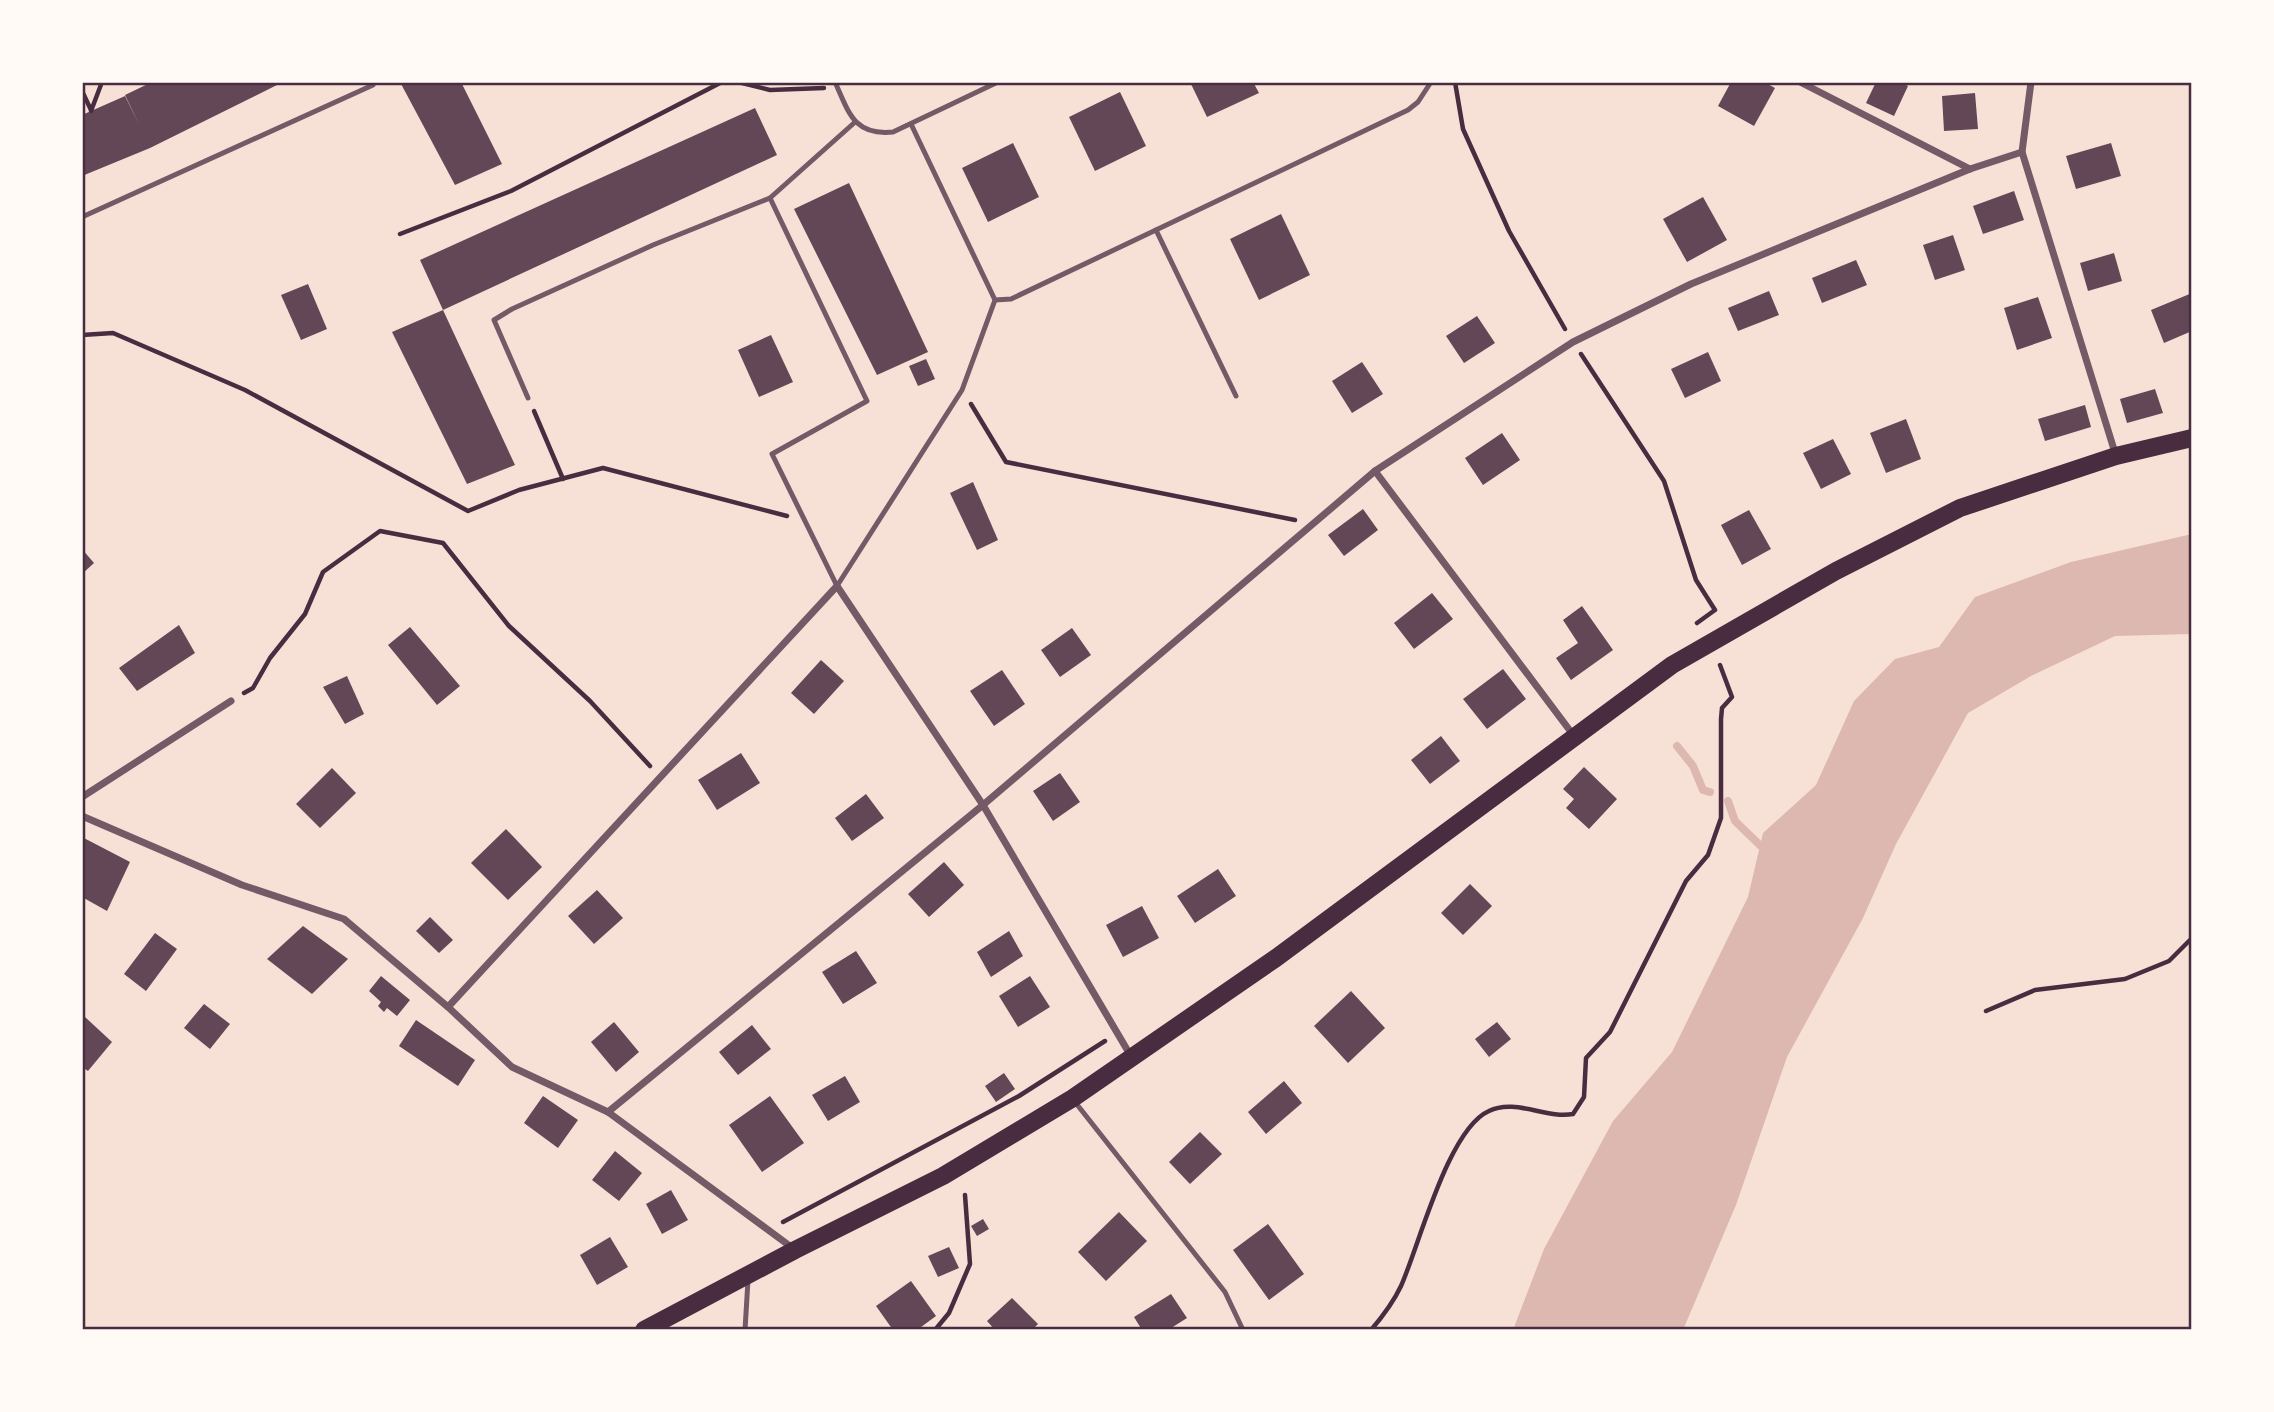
<svg xmlns="http://www.w3.org/2000/svg" width="2274" height="1412" font-family="'Source Sans 3',sans-serif">
<style>
.water{fill:#dcb8b0}
.lines{fill:none;stroke-linecap:round;stroke-linejoin:round}
.stream{stroke:#dcb8b0;stroke-width:8}
.building{fill:#644757}
.path{stroke:#4a2c40;stroke-width:4.5}
.service{stroke:#755966;stroke-width:5}
.minor{stroke:#755966;stroke-width:7}
.primary{stroke:#4a2c40;stroke-width:18}
.neatline{fill:none;stroke:#4a2c40;stroke-width:2.5}
</style>
<rect width="100%" height="100%" fill="#f7e1d7"/>
<polygon class="water" points="2192,534 2192,634 2115,636 2031,676 1968,713 1896,844 1863,918 1787,1057 1736,1205 1683,1330 1513,1330 1544,1249 1613,1121 1672,1052 1748,897 1763,833 1816,785 1854,701 1895,659 1939,647 1975,597 2071,562"/>
<g class="lines">
<g class="stream">
<polyline points="1677,746 1693,766 1703,790 1710,792"/>
<polyline points="1728,801 1735,821 1767,852"/>
</g>
</g>
<g class="building">
<polygon points="152,82 283,82 150,148 82,176 82,115 125,96 139,124 125,95"/>
<polygon points="400,82 461,82 502,164 455,185"/>
<polygon points="1190,82 1253,82 1259,93 1207,117"/>
<polygon points="1731,82 1764,82 1775,88 1754,126 1718,106"/>
<polygon points="1876,82 1900,82 1908,86 1894,116 1866,103"/>
<polygon points="1120,92 1146,146 1095,171 1069,117"/>
<polygon points="1975,93 1978,129 1944,131 1942,96"/>
<polygon points="755,108 777,155 443,310 515,465 467,484 392,332 443,310 420,260"/>
<polygon points="1013,143 1039,197 988,222 962,168"/>
<polygon points="2111,143 2121,176 2076,189 2066,156"/>
<polygon points="849,183 928,352 877,375 794,209"/>
<polygon points="2014,191 2024,220 1983,234 1973,206"/>
<polygon points="1703,197 1727,240 1687,262 1663,219"/>
<polygon points="1281,214 1310,275 1259,300 1230,239"/>
<polygon points="1953,235 1965,270 1935,280 1923,245"/>
<polygon points="2114,253 2122,281 2088,291 2080,263"/>
<polygon points="1856,260 1867,285 1822,303 1812,278"/>
<polygon points="308,284 327,329 301,340 281,295"/>
<polygon points="1769,291 1779,315 1738,331 1728,308"/>
<polygon points="2192,293 2192,331 2164,343 2151,310"/>
<polygon points="2038,297 2052,338 2017,350 2004,308"/>
<polygon points="1477,316 1495,343 1464,363 1446,336"/>
<polygon points="771,335 793,382 759,397 738,350"/>
<polygon points="1708,352 1721,381 1685,398 1671,369"/>
<polygon points="926,359 935,379 918,386 909,366"/>
<polygon points="1362,362 1383,394 1352,413 1332,381"/>
<polygon points="2155,389 2163,413 2127,423 2120,399"/>
<polygon points="2085,405 2091,427 2045,441 2038,419"/>
<polygon points="1906,419 1921,459 1886,473 1870,433"/>
<polygon points="1502,433 1520,460 1483,485 1465,458"/>
<polygon points="1833,439 1851,474 1821,489 1803,453"/>
<polygon points="973,482 998,540 977,550 950,493"/>
<polygon points="1363,509 1378,530 1344,556 1328,535"/>
<polygon points="1749,510 1771,549 1742,565 1721,525"/>
<polygon points="82,549 94,563 82,574"/>
<polygon points="1432,593 1453,619 1414,649 1394,623"/>
<polygon points="1582,606 1613,650 1571,680 1556,658 1578,643 1563,620"/>
<polygon points="179,625 195,653 137,691 119,668"/>
<polygon points="410,627 460,686 437,705 388,645"/>
<polygon points="1072,628 1091,655 1060,677 1041,650"/>
<polygon points="821,660 844,681 814,714 791,693"/>
<polygon points="1503,669 1526,699 1487,729 1463,699"/>
<polygon points="1002,670 1025,704 994,726 970,691"/>
<polygon points="347,676 364,714 345,724 323,687"/>
<polygon points="1441,736 1460,761 1430,784 1411,760"/>
<polygon points="741,753 760,783 717,810 698,780"/>
<polygon points="1584,767 1617,799 1589,829 1566,808 1574,799 1563,789"/>
<polygon points="332,768 356,793 320,828 296,804"/>
<polygon points="1060,773 1080,802 1053,821 1033,791"/>
<polygon points="866,794 884,818 852,841 835,818"/>
<polygon points="506,829 542,867 508,900 471,863"/>
<polygon points="82,837 130,862 107,911 82,897"/>
<polygon points="944,862 964,885 929,917 908,894"/>
<polygon points="1218,869 1236,896 1195,923 1177,896"/>
<polygon points="1470,884 1492,906 1463,935 1441,913"/>
<polygon points="597,890 623,918 594,944 568,916"/>
<polygon points="1142,906 1159,938 1123,957 1106,925"/>
<polygon points="430,917 453,940 439,953 416,931"/>
<polygon points="303,926 348,959 312,994 267,959"/>
<polygon points="1009,931 1023,956 991,977 977,952"/>
<polygon points="155,933 177,949 146,991 124,974"/>
<polygon points="856,951 877,983 843,1004 822,972"/>
<polygon points="381,976 410,1000 397,1016 387,1008 384,1012 378,1006 381,1002 369,991"/>
<polygon points="1030,976 1050,1007 1018,1027 999,996"/>
<polygon points="1351,991 1385,1028 1348,1063 1314,1026"/>
<polygon points="204,1004 230,1024 210,1049 184,1028"/>
<polygon points="85,1017 112,1042 88,1071 82,1067 82,1020"/>
<polygon points="416,1020 475,1060 458,1086 399,1046"/>
<polygon points="614,1022 639,1052 616,1072 591,1042"/>
<polygon points="1497,1022 1511,1039 1489,1057 1475,1039"/>
<polygon points="752,1025 771,1049 738,1075 719,1052"/>
<polygon points="1004,1073 1015,1089 996,1102 985,1086"/>
<polygon points="845,1076 860,1102 828,1121 812,1095"/>
<polygon points="1284,1081 1302,1103 1266,1134 1248,1112"/>
<polygon points="543,1096 578,1120 558,1148 524,1123"/>
<polygon points="770,1096 804,1143 762,1172 729,1125"/>
<polygon points="1200,1132 1222,1154 1190,1184 1169,1162"/>
<polygon points="615,1151 642,1173 619,1201 592,1180"/>
<polygon points="671,1190 688,1220 662,1234 646,1204"/>
<polygon points="1119,1212 1147,1241 1106,1281 1078,1252"/>
<polygon points="983,1219 989,1229 977,1236 971,1226"/>
<polygon points="1268,1224 1304,1274 1269,1300 1233,1250"/>
<polygon points="610,1237 628,1267 597,1285 580,1255"/>
<polygon points="949,1247 959,1268 938,1277 928,1256"/>
<polygon points="911,1281 936,1316 917,1330 893,1330 876,1306"/>
<polygon points="1171,1294 1187,1318 1168,1330 1142,1330 1134,1317"/>
<polygon points="1012,1298 1038,1324 1032,1330 995,1330 987,1321"/>
</g>
<g class="lines">
<g class="path">
<polyline points="738,82 770,90 824,88"/>
<polyline points="1455,82 1463,129 1509,231 1565,329"/>
<polyline points="82,91 91,110"/>
<polyline points="91,111 102,82"/>
<polyline points="400,234 511,191 722,82"/>
<polyline points="82,335 113,333 245,390 468,511 519,490 603,468 787,516"/>
<polyline points="1581,354 1664,481 1696,580 1715,610 1697,623"/>
<polyline points="971,404 1006,462 1295,520"/>
<polyline points="534,411 563,479"/>
<polyline points="244,693 253,688 270,658 305,614 323,572 380,531 443,543 509,626 590,701 650,766"/>
<polyline points="1986,1011 2035,990 2125,979 2169,961 2192,938"/>
<polyline points="783,1222 1019,1096 1105,1041"/>
<polyline points="935,1330 949,1313 970,1264 965,1195"/>
<path d="M1371 1330C1383 1316 1393 1303 1401 1286 1419 1246 1448 1129 1489 1111 1515 1098 1546 1119 1573 1114L1584 1097 1586 1058 1610 1032 1686 881 1708 855 1721 818V719L1722 708 1732 697 1720 665"/>
</g>
<g class="service">
<path d="M835 82C849 113 854 136 893 132L998 82"/>
<polyline points="82,217 373,85"/>
<polyline points="1156,230 1236,396"/>
<polyline points="995,300 1011,299 1408,110 1418,102 1431,82"/>
<polyline points="528,398 494,320 512,309 653,245 770,198"/>
<polyline points="837,586 772,454 867,401 770,198 854,123"/>
<polyline points="837,586 962,390 995,300 911,124"/>
<polyline points="1075,1102 1225,1292 1243,1330"/>
<polyline points="745,1330 748,1280"/>
</g>
<g class="minor">
<polyline points="1800,82 1970,169"/>
<polyline points="2031,82 2022,152 2116,456"/>
<polyline points="1375,471 1574,736"/>
<polyline points="82,797 231,701"/>
<polyline points="82,816 242,885 344,919 448,1007 512,1067 608,1112 794,1249"/>
<polyline points="448,1007 837,586 983,805 1132,1058"/>
<polyline points="608,1112 983,805 1375,471 1573,342 1691,284 1970,169 2022,152"/>
</g>
<polyline class="primary" points="644,1330 795,1250 943,1176 1073,1098 1276,958 1672,665 1836,571 1960,508 2116,456 2192,438"/>
</g>
<rect width="2274" height="1412" fill="none" stroke="#fffaf5" stroke-width="168"/>
<rect x="84" y="84" width="2106" height="1244" class="neatline"/>
</svg>
